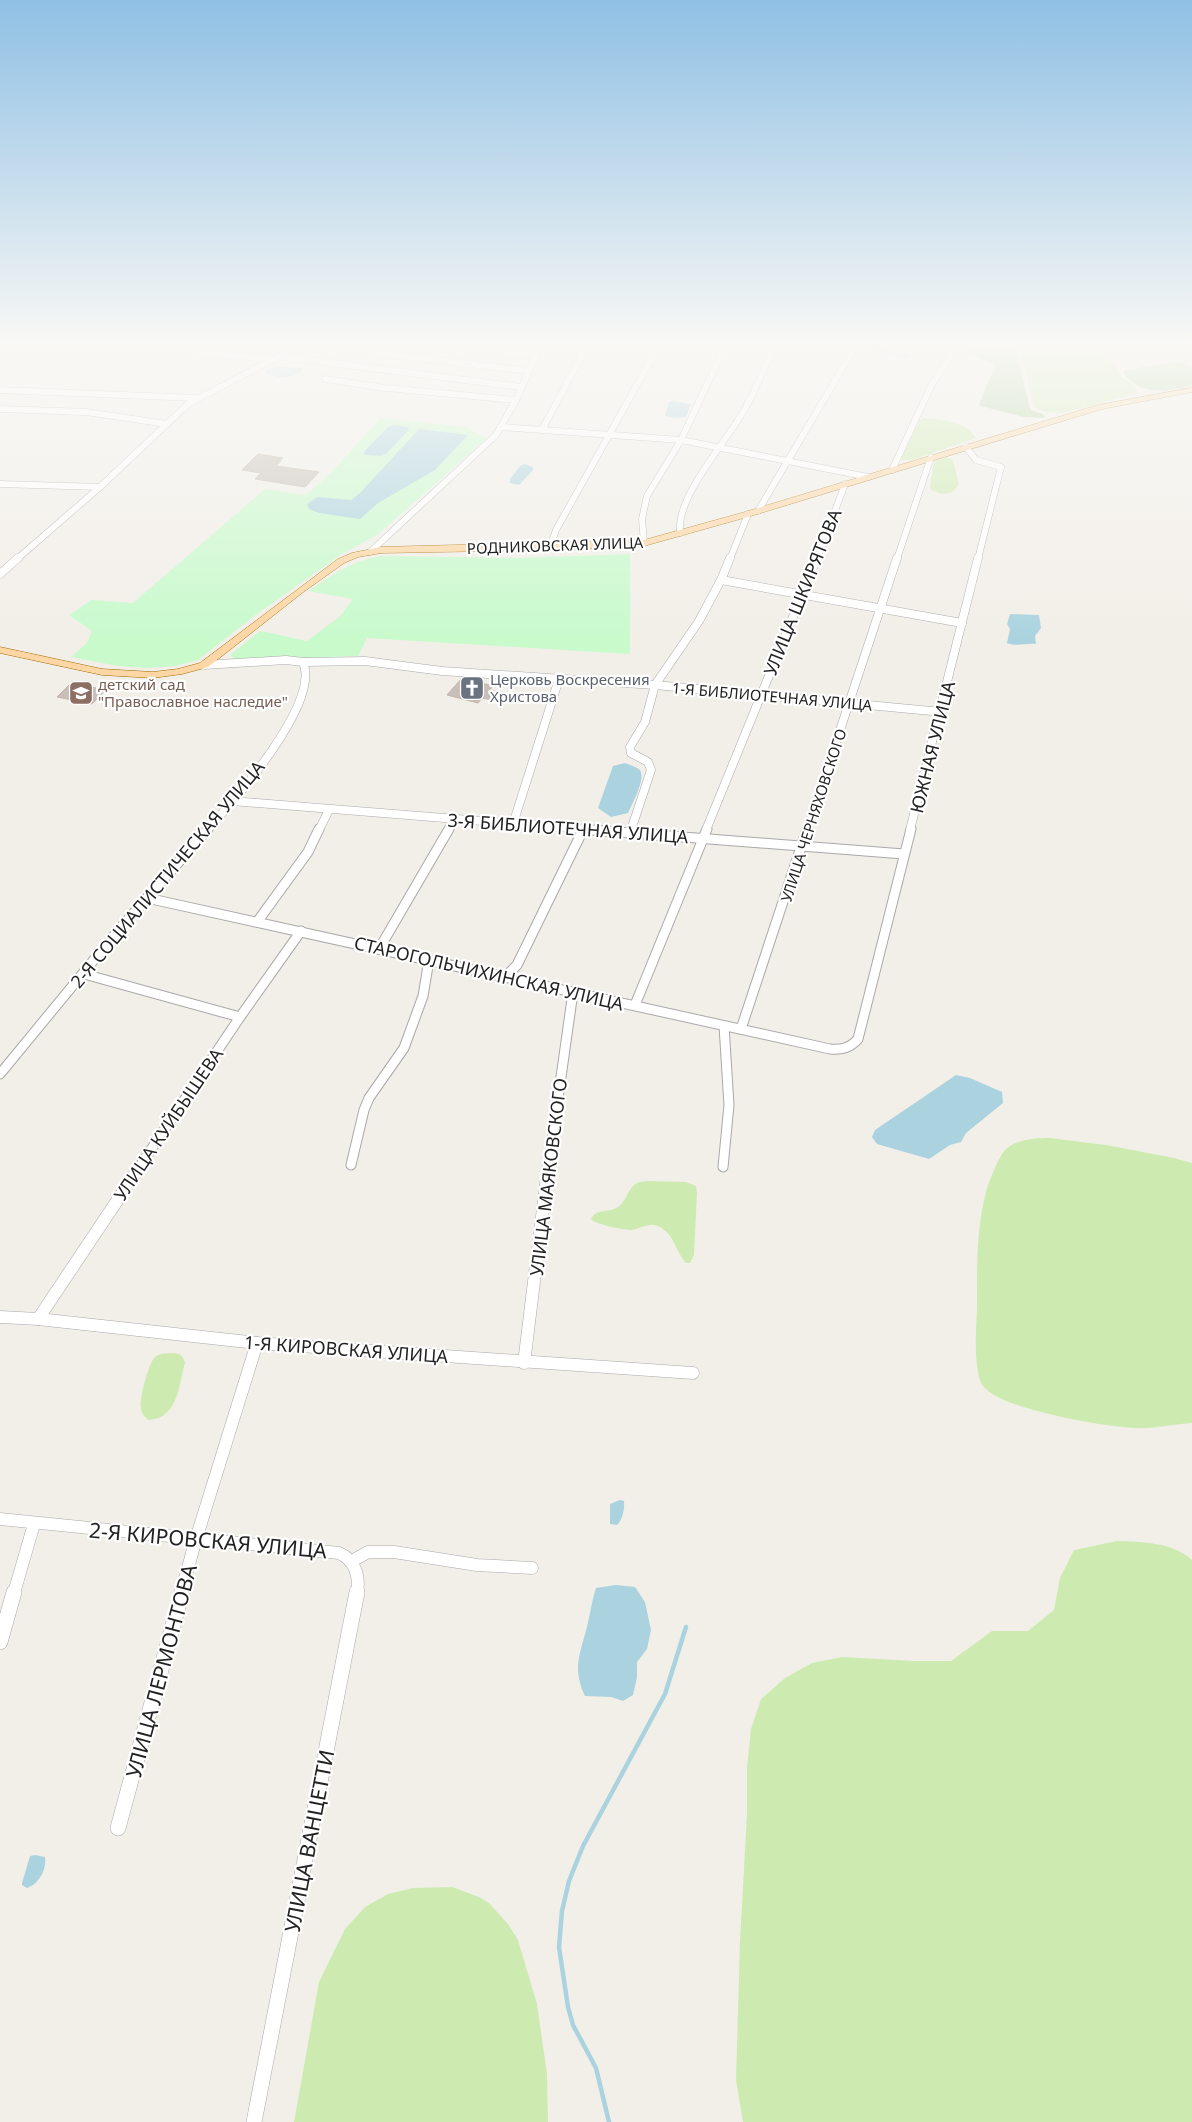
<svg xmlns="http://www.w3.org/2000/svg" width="1192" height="2122" font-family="'Noto Sans',sans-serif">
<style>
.grass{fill:#cdebb0}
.forest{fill:#add19e}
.park{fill:#c8facc}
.water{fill:#aad3df}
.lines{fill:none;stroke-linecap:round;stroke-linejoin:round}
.stream{stroke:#aad3df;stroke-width:4.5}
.building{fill:#c7bfb8;stroke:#c4b6ab}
.minor-far4-casing{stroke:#a9a9a9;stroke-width:7}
.minor-far3-casing{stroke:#a9a9a9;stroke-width:9}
.minor-far2-casing{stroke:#a9a9a9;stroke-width:11}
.minor-far1-casing{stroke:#a9a9a9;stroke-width:13}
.minor-casing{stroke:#a9a9a9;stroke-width:16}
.major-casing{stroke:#a06b00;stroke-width:1}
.minor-far4{stroke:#fff;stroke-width:6}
.minor-far3{stroke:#fff;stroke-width:8}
.minor-far2{stroke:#fff;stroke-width:9}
.minor-far1{stroke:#fff;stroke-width:12}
.minor{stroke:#fff;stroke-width:15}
.major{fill:#fcd6a4;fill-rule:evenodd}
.labels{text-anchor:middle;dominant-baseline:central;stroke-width:4.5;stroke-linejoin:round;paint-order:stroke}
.far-street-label{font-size:15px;fill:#222;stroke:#fff}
.far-worship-label{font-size:15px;fill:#5b616d;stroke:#fff;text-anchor:start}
.far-education-label{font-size:15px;fill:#785e54;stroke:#fff;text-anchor:start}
.street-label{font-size:18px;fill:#222;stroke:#fff}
.near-street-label{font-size:21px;fill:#222;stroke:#fff}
</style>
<rect width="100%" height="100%" fill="#f2efe9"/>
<g class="grass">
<polygon points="1018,342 1099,342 1105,358 1113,363 1122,377 1135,386 1138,393 1062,413 1046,412 1035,408"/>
<path d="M923 418C939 419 968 422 976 438L912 460H901L919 420Z"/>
<polygon points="946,457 953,460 959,485 951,493 941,494 931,490 930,486 934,462"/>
<path d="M1050 1138 1106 1145 1174 1158 1192 1163V1423C1173 1424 1154 1429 1135 1428 1104 1427 1009 1410 987 1390 983 1387 980 1382 979 1377 974 1355 976 1331 977 1309 977 1272 976 1233 985 1196 988 1183 995 1166 1002 1154 1012 1139 1034 1138 1050 1138Z"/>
<path d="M649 1181 686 1182 696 1186 697 1193 694 1255 690 1263H686C675 1251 675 1234 658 1226 649 1222 640 1229 632 1230 625 1230 596 1225 591 1219 596 1208 610 1213 618 1207 632 1196 626 1181 649 1181Z"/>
<path d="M175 1353 181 1355 185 1362C179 1385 178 1418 149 1420 144 1417 141 1413 141 1407 139 1399 149 1362 155 1357 160 1352 169 1354 175 1353Z"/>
<path d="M1117 1541C1141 1542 1173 1542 1192 1560V2122H743L736 2080 740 1941 747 1814V1768L751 1729 761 1699 785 1678 812 1663 842 1657 915 1661H951L992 1631H1028L1054 1610 1060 1578 1074 1550Z"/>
<polygon points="452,1887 479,1897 489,1903 508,1924 518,1940 537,2004 547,2074 548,2122 294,2122 319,1982 345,1929 365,1907 388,1894 413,1888"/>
</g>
<g class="forest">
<polygon points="971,342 1014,342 1029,405 1031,410 1043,414 1045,417 1043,418 1024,417 981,406 979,404 995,366 990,362 965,353 965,348"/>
<path d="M1172 362 1181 363 1192 367V386C1164 391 1144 397 1123 373L1125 370Z"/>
</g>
<g class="park">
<polygon points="380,418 465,427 487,438 377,535 342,554 254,616 198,660 175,666 146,668 118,666 71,657 87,643 92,631 69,615 91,600 133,603 265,489 306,495 332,472"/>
<path d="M630 554V654L367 638 358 656 236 660 230 655 260 631 307 641 340 616 353 599 308 591C333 575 351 561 381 556L519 558Z"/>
</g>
<g class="water">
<polygon points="871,345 910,354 910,356 906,359 867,350"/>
<path d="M281 367 302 368 303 370C292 379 278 379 265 373L269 368Z"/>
<polygon points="672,401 691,404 686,417 674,418 665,416 669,402"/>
<polygon points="394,425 408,427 409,430 386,454 381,456 365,455 364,452 388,427"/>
<polygon points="419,429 468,435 435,470 378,503 360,519 319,513 309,509 307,504 318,497 351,500 360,493"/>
<polygon points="524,464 533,467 533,470 519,485 510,483 510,479 520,466"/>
<path d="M1010 614 1039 615 1041 628 1035 636 1036 644C1026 643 1016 647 1007 643L1010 629 1007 624Z"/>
<path d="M625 763C630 765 637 767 640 770 646 779 632 804 628 813L611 817 598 808 613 766Z"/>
<polygon points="956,1075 970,1078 1002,1092 1003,1103 966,1133 961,1142 950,1145 929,1159 877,1144 872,1137 875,1130"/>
<path d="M620 1500 624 1501C625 1508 622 1521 617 1525L610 1524V1504Z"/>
<path d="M616 1585 635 1587 645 1602 651 1630 647 1649 637 1662V1677L633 1695 623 1701 611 1697 585 1696C572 1668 580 1654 587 1627 590 1614 592 1600 596 1588Z"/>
<path d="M35 1855 45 1857C47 1869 39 1884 27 1888L22 1885V1883L30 1856Z"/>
</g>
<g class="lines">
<polyline class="stream" points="609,2122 596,2068 573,2025 568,2007 559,1947 562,1911 569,1881 583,1846 665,1694 686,1627"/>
</g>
<g class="building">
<polygon points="258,454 283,458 276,466 319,472 305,487 255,479 261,473 242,470"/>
<polygon points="462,678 493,686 490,690 498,692 492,700 482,698 478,703 447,695"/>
<polygon points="71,683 106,690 92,704 57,697"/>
</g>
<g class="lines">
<defs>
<g id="minor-far4">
<polyline points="77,342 270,359"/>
<polyline points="419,342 536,356"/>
<polyline points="301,344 529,371"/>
<polyline points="277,356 521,387"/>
<polyline points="325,379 386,388 516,400"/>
<polyline points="0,390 196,398"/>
<polyline points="0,409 86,412 167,424"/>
<polyline points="502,427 681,440 868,477"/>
<polyline points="543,428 589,342"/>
<polyline points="966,447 976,460 1001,467 978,559"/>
<polyline points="892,470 932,384 951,356"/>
<polyline points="0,484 100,487"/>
<polyline points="758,511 858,342"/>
<path d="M680 533C676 494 729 440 747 405 758 385 766 363 776 342"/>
<polyline points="644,543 642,519 647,496 681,440 727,342"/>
<polyline points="550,547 556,530 661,342"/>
<polyline points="370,552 496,435 516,400 542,342"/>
<polyline points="17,559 100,487 188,404 306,342"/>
<polyline points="730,559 748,514"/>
<polyline points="817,559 845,484"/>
<polyline points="897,559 931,457"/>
</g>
<g id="minor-far3">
<polyline points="0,574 18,558"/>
<polyline points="721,580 962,623"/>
<polyline points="204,665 286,660 303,662 365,661 442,671 655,685 942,712"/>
<polyline points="232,801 595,830"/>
<polyline points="513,824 559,679"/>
<path d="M207 830C234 801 321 703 303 662"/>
<polyline points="319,830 329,810"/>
<polyline points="448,830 454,820"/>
<polyline points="631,830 651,770 648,762 631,753 630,747 645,722 655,685 699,621 721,580 730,558"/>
<polyline points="706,830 817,558"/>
<polyline points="807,830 897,558"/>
<polyline points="910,830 978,558"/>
</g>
<g id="minor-far2">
<polyline points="579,829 904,854"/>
<polyline points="630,832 631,829"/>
<path d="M147 898 830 1049C842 1050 850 1048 858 1039L911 829"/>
<polyline points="257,922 308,852 319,829"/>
<polyline points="379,949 449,829"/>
<polyline points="84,974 240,1017"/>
<polyline points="505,977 517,965 583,830"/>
<polyline points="635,1005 707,829"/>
<polyline points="741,1029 807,829"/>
<polyline points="0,1074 116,933 208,829"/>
<polyline points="351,1165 364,1110 369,1098 404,1048 423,996 429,960"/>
<polyline points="723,1167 729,1105 724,1026"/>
<polyline points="138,1169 240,1017 301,931"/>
<polyline points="548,1169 573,992"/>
</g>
<g id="minor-far1">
<polyline points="0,1317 38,1319 257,1343 693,1373"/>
<polyline points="38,1319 139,1168"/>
<polyline points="524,1363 548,1168"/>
<path d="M0 1519 339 1553C355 1560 360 1576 357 1593"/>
<polyline points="352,1561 368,1552 394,1552 477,1565 532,1568"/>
<polyline points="14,1593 34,1524"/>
<polyline points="181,1593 196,1539 257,1343"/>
</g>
<g id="minor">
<polyline points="0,1642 14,1592"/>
<polyline points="118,1828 182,1592"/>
<polyline points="254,2122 357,1592"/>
</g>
<polygon id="major" points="1192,388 1192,392 1102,409 751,516 644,546 550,550 381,553 358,557 344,563 302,593 208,667 182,674 153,678 102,675 0,653 0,647 102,669 153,672 178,669 200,663 338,559 352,553 381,547 644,540 745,512 1098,405"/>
</defs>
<use href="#minor-far4" class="minor-far4-casing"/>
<use href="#minor-far3" class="minor-far3-casing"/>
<use href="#minor-far2" class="minor-far2-casing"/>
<use href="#minor-far1" class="minor-far1-casing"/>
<use href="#minor" class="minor-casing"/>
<use href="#major" class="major-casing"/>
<use href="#minor-far4" class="minor-far4"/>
<use href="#minor-far3" class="minor-far3"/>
<use href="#minor-far2" class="minor-far2"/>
<use href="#minor-far1" class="minor-far1"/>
<use href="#minor" class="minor"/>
<use href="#major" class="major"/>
</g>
<linearGradient id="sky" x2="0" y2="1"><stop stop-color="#8fc0e4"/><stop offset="0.54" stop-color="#f9f8f5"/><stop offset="1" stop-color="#f9f8f5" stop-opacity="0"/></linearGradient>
<rect width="1192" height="639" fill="url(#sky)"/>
<defs>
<symbol id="church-square" viewBox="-11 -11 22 22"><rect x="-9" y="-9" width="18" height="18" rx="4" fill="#6b7280" stroke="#fff"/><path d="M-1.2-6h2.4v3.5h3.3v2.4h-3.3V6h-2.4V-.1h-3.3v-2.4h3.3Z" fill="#fff"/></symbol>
<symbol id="school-square" viewBox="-11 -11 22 22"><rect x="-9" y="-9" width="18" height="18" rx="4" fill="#8d6e63" stroke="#fff"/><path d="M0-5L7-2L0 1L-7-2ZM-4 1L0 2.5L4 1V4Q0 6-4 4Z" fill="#fff"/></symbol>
</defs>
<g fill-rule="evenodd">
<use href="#church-square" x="458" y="674" width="28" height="28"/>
<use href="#school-square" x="67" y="679" width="28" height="28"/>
</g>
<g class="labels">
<g class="far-street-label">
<text transform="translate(555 545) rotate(-2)">РОДНИКОВСКАЯ УЛИЦА</text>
<text transform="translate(772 696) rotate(5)">1-Я БИБЛИОТЕЧНАЯ УЛИЦА</text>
<text transform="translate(813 815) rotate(-72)">УЛИЦА ЧЕРНЯХОВСКОГО</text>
</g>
<g class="far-worship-label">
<text x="490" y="679">Церковь Воскресения<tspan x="490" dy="17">Христова</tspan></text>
</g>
<g class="far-education-label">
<text x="98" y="684">детский сад<tspan x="98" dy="17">"Православное наследие"</tspan></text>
</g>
<g class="street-label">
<text transform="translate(802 592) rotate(-68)">УЛИЦА ШКИРЯТОВА</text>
<text transform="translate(932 747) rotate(-76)">ЮЖНАЯ УЛИЦА</text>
<text transform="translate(568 828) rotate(4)">3-Я БИБЛИОТЕЧНАЯ УЛИЦА</text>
<text transform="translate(167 874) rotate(-50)">2-Я СОЦИАЛИСТИЧЕСКАЯ УЛИЦА</text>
<text transform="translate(489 973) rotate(13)">СТАРОГОЛЬЧИХИНСКАЯ УЛИЦА</text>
<text transform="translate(168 1124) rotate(-56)">УЛИЦА КУЙБЫШЕВА</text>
<text transform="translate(548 1177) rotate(-83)">УЛИЦА МАЯКОВСКОГО</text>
<text transform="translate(346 1349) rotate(4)">1-Я КИРОВСКАЯ УЛИЦА</text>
</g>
<g class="near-street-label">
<text transform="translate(208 1540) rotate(5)">2-Я КИРОВСКАЯ УЛИЦА</text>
<text transform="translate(161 1671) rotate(-75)">УЛИЦА ЛЕРМОНТОВА</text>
<text transform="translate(309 1841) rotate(-79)">УЛИЦА ВАНЦЕТТИ</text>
</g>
</g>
</svg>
